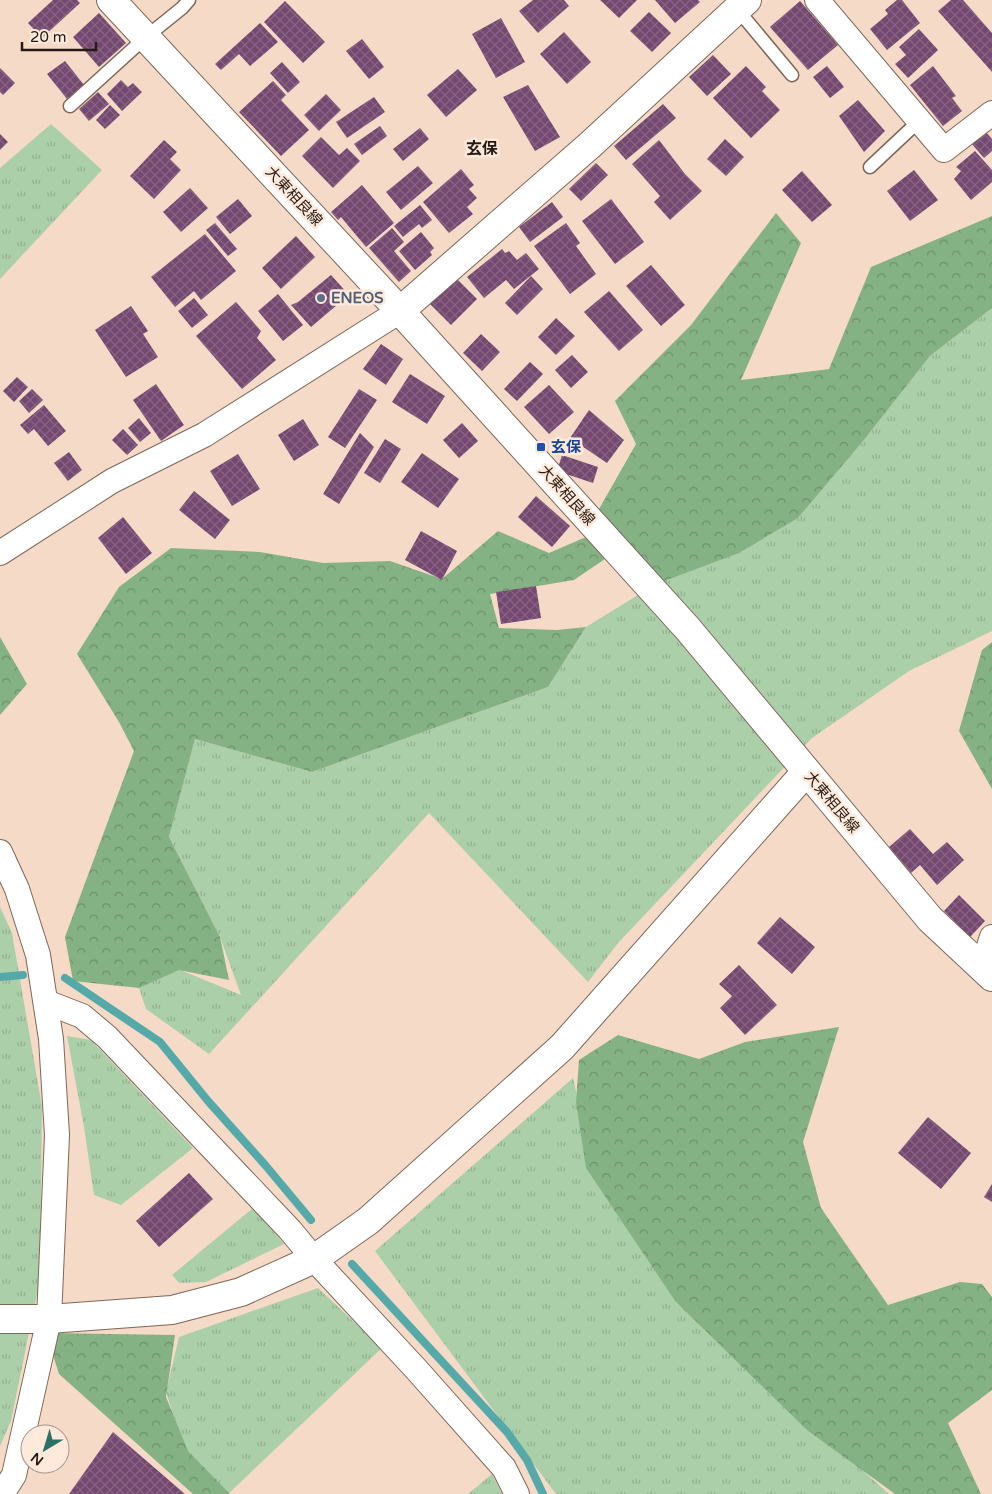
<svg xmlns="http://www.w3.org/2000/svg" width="992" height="1494" font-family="'Varela Round','Noto Sans JP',sans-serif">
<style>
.grass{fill:url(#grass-tufts)}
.forest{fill:url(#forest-crowns)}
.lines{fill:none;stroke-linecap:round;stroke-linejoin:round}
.stream{stroke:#55a9a9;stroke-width:8}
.building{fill:url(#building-cross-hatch)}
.service-casing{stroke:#7e6756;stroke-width:15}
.minor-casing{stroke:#7e6756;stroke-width:26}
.tertiary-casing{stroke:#7e6756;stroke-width:30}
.secondary-casing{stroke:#7e6756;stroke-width:30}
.service{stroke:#fff;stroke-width:12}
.minor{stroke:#fff;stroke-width:24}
.tertiary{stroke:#fff;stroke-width:28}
.secondary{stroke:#fff;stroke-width:28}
.service-dot{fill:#5c6f8a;stroke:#ffe9da;stroke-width:2}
.transit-dot{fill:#1a4fb4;stroke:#ffe9da;stroke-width:2}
.labels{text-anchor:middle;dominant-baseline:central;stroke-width:5;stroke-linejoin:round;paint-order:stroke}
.street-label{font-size:15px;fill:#241a14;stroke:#ffe9da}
.service-label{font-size:15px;font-weight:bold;fill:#4e5e75;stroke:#ffe9da;text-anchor:start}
.transit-label{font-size:15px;font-weight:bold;fill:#164399;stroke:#ffe9da;text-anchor:start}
.neighbourhood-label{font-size:16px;font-weight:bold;fill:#241a14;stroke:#ffe9da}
</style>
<defs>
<pattern id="grass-tufts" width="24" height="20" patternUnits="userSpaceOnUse" patternTransform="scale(1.25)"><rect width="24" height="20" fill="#aacfa9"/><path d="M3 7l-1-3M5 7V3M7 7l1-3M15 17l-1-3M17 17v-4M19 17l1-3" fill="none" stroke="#92b191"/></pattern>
<pattern id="forest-crowns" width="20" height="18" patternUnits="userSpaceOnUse" patternTransform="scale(1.25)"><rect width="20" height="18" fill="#85b284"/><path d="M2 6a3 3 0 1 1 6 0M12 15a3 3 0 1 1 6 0" fill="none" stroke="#6d906b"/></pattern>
<pattern id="building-cross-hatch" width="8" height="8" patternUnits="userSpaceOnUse" patternTransform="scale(1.25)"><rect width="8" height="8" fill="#744870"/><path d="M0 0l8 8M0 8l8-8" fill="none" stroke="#866482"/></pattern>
</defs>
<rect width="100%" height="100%" fill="#f6dac8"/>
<g class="grass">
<polygon points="51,124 102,170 0,279 0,168"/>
<polygon points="992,308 992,631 909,671 812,738 618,943 588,982 429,813 209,1054 146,1009 139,988 178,969 241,995 220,937 169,837 195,739 312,772 548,687 586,627 703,555 798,518 864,440 930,356"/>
<polygon points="0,907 12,933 42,1107 40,1279 11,1421 0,1446"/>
<polygon points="67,1036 91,1040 193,1148 121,1205 94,1195 84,1127"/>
<polygon points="573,1078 596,1182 675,1301 889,1494 556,1494 375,1251"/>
<polygon points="253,1208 284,1244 206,1282 179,1283 172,1275"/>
<polygon points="318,1288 382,1348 229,1493 184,1449 166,1392 179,1337"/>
<polygon points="492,1474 502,1494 468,1494"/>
</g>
<g class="forest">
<polygon points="776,213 801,243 741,380 829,369 871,267 992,216 992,308 930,356 864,440 798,518 739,553 656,584 599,509 636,444 615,401 691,325"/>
<polygon points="498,531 549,553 586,537 605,559 574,580 490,594 499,628 557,630 586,627 548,687 312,772 195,739 169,837 220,937 229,980 179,970 139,988 73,981 65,937 134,751 119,722 77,654 119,587 171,548 260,552 323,563 390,561 442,579"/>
<polygon points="0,637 27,684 0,715"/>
<polygon points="992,642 992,789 959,731 982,650"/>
<polygon points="839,1027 803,1142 821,1208 888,1305 960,1282 982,1284 992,1297 992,1390 948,1423 981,1494 895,1494 807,1430 675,1301 586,1168 576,1102 579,1060 618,1035 699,1059 745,1042"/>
<polygon points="46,1333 175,1335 166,1397 188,1451 230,1494 193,1494 59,1374"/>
</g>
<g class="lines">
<g class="stream">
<polyline points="0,977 23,975"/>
<polyline points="65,978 160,1042 208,1101 266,1166 311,1220"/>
<polyline points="352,1264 507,1432 527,1460 543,1494"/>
</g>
</g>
<g class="building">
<polygon points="53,0 77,0 80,3 42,38 28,23"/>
<polygon points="533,0 564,0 569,6 538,33 519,11"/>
<polygon points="600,0 637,0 619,18"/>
<polygon points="655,0 698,0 700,2 675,23"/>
<polygon points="897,0 902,0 920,23 887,50 870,29 888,14 885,10"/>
<polygon points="951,0 963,0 992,33 992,72 938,11"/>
<polygon points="285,1 325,42 303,63 264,22"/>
<polygon points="800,1 838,45 808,70 770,27"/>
<polygon points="649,12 671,33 652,52 630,31"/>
<polygon points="99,13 126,43 99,67 73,37"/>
<polygon points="501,18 525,62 496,78 472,34"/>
<polygon points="260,23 278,42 250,66 239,54 221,70 215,64"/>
<polygon points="919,29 938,50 908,78 895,64 906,55 899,47"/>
<polygon points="564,32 591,62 567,84 540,54"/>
<polygon points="362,39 384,67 369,79 346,51"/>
<polygon points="713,55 731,74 707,96 689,77"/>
<polygon points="65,61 84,85 67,99 47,74"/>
<polygon points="282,62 300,82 288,93 270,73"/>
<polygon points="746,66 766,87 762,91 780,110 751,138 713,98"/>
<polygon points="827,66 844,87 830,98 813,77"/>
<polygon points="933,66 956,96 952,98 962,111 943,126 910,85"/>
<polygon points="0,68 15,83 3,95 0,92"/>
<polygon points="458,69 477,90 446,117 427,95"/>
<polygon points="121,80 128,87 133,83 142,92 122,111 107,94"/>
<polygon points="273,81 286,95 281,100 309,130 281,156 239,112"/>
<polygon points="528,85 560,137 535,151 503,97"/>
<polygon points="98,92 109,104 89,121 79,109"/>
<polygon points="326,94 341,110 319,131 304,115"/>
<polygon points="374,97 385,112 347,138 336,122"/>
<polygon points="858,100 885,131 864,152 839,116"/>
<polygon points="663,104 676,118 626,160 614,146"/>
<polygon points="110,105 120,115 105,129 96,120"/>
<polygon points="380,126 387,136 362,155 354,144"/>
<polygon points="420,128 429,139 403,161 393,149"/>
<polygon points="985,131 992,139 992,151 984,158 971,143"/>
<polygon points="0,134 8,142 0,150"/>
<polygon points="321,137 339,155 347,148 360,161 333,188 302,156"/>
<polygon points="725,139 744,157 726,176 707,159"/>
<polygon points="164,140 177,152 170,159 181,170 154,199 130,176"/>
<polygon points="659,140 685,174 702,191 670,220 654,202 660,196 632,164"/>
<polygon points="975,151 992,170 992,182 971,200 954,179 961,171 956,167"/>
<polygon points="596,163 608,175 581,201 569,189"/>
<polygon points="418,166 433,183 401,210 386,192"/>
<polygon points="461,169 474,185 469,189 477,198 467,207 473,214 449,233 423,202"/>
<polygon points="914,170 938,200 910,221 887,191"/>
<polygon points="802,171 832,205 812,222 782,190"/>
<polygon points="362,185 394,223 366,247 341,217 338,220 331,212"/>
<polygon points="190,188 208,208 181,232 163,212"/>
<polygon points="238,199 252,216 230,234 216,217"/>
<polygon points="611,199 644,242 615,264 582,221"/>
<polygon points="552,202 563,217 530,242 519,227"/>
<polygon points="420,205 432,220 422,228 419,224 403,237 394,226"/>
<polygon points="215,223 237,249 228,256 206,230"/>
<polygon points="566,223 580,243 576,246 596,274 570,294 534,246"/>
<polygon points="392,228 404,242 394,251 411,271 399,282 369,248"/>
<polygon points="421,232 434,248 430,252 432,255 415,270 399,251"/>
<polygon points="205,234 236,271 201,300 194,291 175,307 151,277"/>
<polygon points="296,236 315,257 281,289 262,268"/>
<polygon points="502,249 505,253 509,251 517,260 526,253 539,269 514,289 506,280 484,298 467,277"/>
<polygon points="651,265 685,305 661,326 626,286"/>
<polygon points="331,275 349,295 311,327 291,305 298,302"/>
<polygon points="531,276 543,289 517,315 505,303"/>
<polygon points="457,279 477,299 451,325 430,304"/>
<polygon points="609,291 643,330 619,351 584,312"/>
<polygon points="278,294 303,325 283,341 258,311"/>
<polygon points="194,298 208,315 192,328 178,311"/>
<polygon points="236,302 261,331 257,338 276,360 242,389 196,336"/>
<polygon points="131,306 148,331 143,334 158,357 126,377 95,330"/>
<polygon points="556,318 575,336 556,355 538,337"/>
<polygon points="481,334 500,352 482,371 463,353"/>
<polygon points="381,344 403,359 386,385 363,369"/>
<polygon points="572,355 588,372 571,388 555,370"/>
<polygon points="530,362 543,374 517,401 504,389"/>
<polygon points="410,374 445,396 427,424 392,402"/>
<polygon points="17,377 28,387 14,402 3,391"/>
<polygon points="156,384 184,425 161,441 133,400"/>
<polygon points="549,385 574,412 549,434 524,407"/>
<polygon points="32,389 43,400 29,413 19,401"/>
<polygon points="359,389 377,400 345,448 328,437"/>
<polygon points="44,405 66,431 48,446 34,429 28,434 20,425"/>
<polygon points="589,410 624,440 607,463 570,438"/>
<polygon points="139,418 151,433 140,442 128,428"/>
<polygon points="303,419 319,445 294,461 278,435"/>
<polygon points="462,423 478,441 459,458 443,440"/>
<polygon points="123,429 138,445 127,455 112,440"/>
<polygon points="360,433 374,447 339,504 323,494"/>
<polygon points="385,439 401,449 380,483 364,473"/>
<polygon points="69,452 82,470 68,481 54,463"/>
<polygon points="422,453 459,479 438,508 401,482"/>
<polygon points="238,454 260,489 232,506 210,471"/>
<polygon points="562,455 598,467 593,483 557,471"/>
<polygon points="194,491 230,520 215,539 179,510"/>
<polygon points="536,496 570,526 552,547 518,517"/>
<polygon points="123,517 152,553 126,574 98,538"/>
<polygon points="421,531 457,551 442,580 405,560"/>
<polygon points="536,586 541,618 501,624 496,592"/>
<polygon points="910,829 933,854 947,842 964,860 937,885 920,865 911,873 889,847"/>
<polygon points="959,895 985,921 970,937 944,911"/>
<polygon points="780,917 815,947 792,974 757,943"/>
<polygon points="739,965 777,1005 745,1035 720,1008 732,996 719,984"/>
<polygon points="928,1117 971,1153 941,1189 898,1153"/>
<polygon points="189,1173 213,1199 159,1247 136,1221"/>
<polygon points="992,1184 992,1202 984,1197"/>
<polygon points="113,1432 185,1494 69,1494"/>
</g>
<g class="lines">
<defs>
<g id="service">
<polyline points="737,9 792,75"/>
<polyline points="70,106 146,37 182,8 189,0"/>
<polyline points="870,167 919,121"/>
</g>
<g id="minor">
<polyline points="817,0 944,150 992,113"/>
<polyline points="0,553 112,481 204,435 400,311"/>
<polyline points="0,852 17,889 38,955 51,1039 57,1135 49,1319 14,1475 2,1494"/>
<polyline points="982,968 992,937"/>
<polyline points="46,1002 82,1016 107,1037 290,1230 314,1259 416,1369 504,1468 517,1494"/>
</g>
<g id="tertiary">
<polyline points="400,311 590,145 747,0"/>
<polyline points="0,1319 49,1319 172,1310 241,1292 314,1259 368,1221 562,1047 806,772"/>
</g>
<polyline id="secondary" points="111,0 400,311 688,629 930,919 992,977"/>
</defs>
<use href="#service" class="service-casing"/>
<use href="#minor" class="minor-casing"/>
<use href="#tertiary" class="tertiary-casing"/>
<use href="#secondary" class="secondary-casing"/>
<use href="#service" class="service"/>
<use href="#minor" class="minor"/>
<use href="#tertiary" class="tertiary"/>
<use href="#secondary" class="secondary"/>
</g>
<circle class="service-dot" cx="321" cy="298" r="5"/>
<rect class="transit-dot" x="536" y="442" width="10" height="10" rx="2.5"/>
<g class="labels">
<g class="street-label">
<text transform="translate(294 196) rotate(47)">大東相良線</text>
<text transform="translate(567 495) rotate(48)">大東相良線</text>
<text transform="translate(832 802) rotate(50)">大東相良線</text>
</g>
<g class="service-label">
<text x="331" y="298">ENEOS</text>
</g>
<g class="transit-label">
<text x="551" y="447">玄保</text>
</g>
<g class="neighbourhood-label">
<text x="482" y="149">玄保</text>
</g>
</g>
<g transform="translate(45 1449) rotate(218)"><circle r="24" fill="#ffe9da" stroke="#a7968b"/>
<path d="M0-4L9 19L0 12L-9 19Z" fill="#2b7167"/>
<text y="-8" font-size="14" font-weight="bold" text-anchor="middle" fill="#241a14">N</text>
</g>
<path d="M22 42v8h74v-8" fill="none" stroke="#241a14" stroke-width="2.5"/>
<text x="30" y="42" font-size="15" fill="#241a14" stroke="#ffe9da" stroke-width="4" paint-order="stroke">20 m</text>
</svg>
